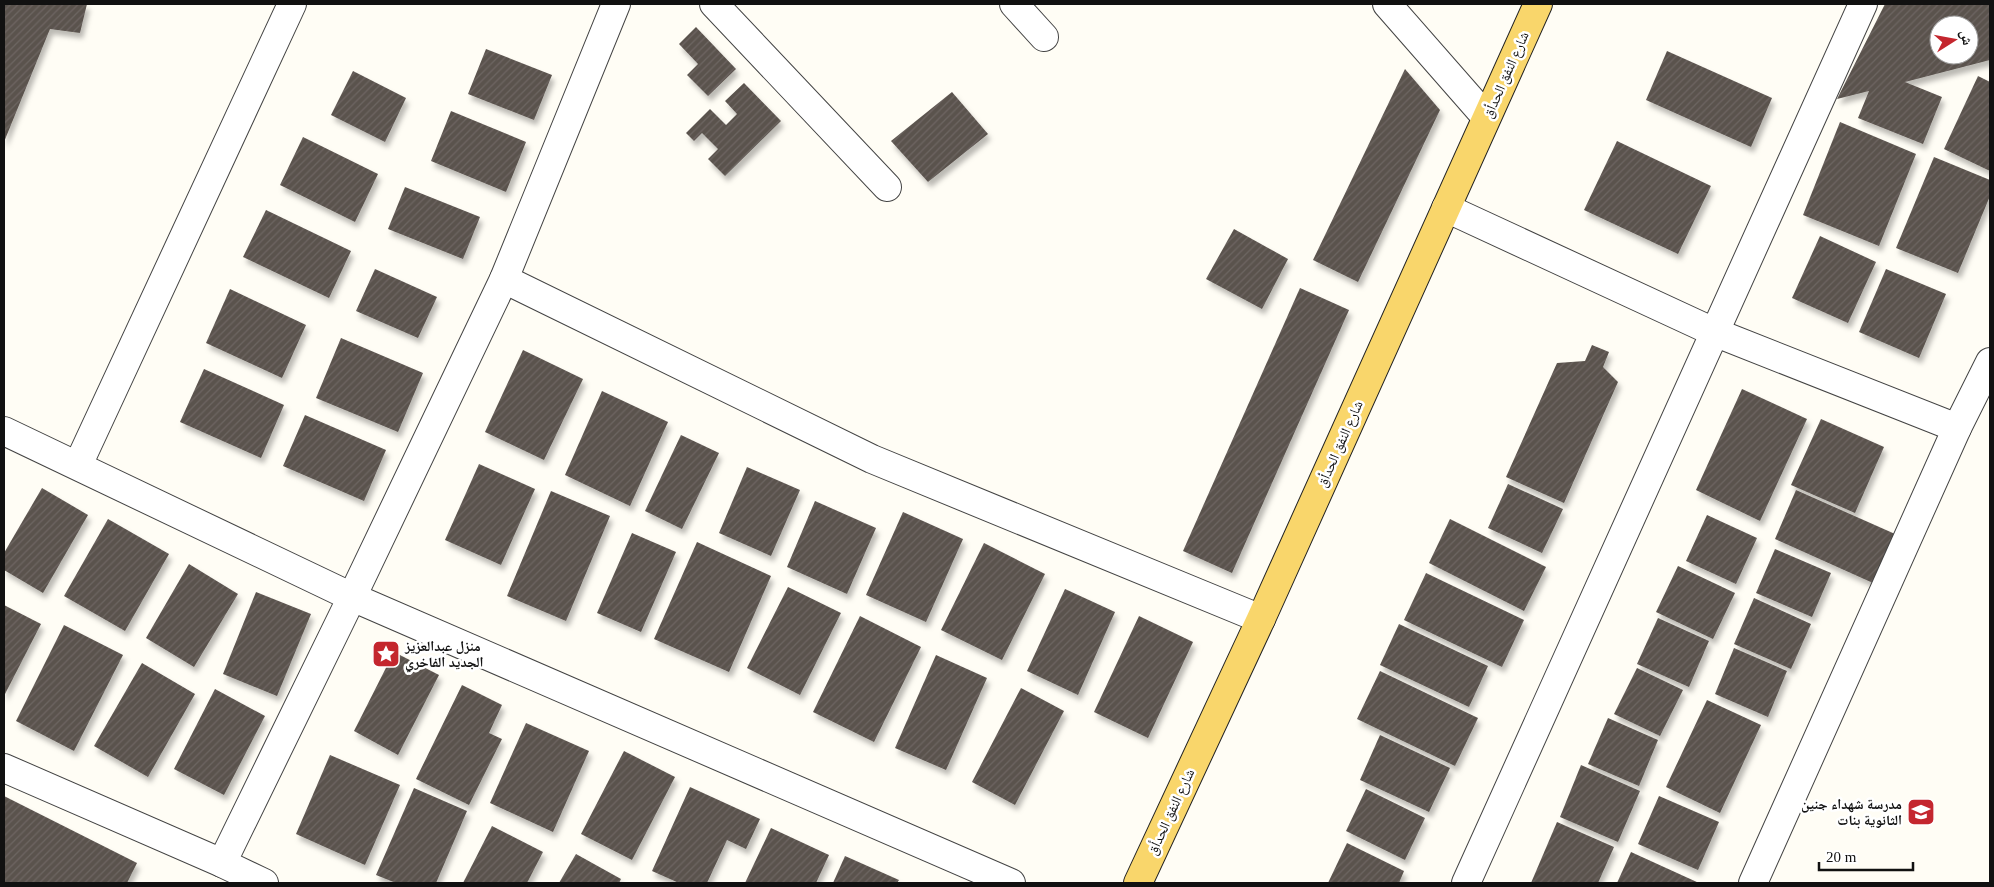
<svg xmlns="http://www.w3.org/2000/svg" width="1994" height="887" font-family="'Times New Roman','Noto Naskh Arabic',serif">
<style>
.building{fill:url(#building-hatch);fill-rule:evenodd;filter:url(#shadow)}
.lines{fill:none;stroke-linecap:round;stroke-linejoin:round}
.minor-casing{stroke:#444;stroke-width:30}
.major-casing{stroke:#222;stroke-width:30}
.minor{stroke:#fff;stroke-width:28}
.major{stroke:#f9d66b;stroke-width:28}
.labels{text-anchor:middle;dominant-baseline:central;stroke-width:5;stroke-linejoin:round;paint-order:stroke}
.street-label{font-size:14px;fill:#111;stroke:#fff}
.poi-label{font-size:14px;font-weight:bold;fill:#111;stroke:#fff;text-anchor:start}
</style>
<defs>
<pattern id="building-hatch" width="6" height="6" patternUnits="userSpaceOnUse" patternTransform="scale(1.25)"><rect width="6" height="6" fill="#5a524d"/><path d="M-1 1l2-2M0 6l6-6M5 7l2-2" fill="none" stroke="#6d6662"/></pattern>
<filter id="shadow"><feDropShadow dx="3" dy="5.5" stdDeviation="2.5" flood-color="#0004"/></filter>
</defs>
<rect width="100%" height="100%" fill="#fffdf5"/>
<g class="building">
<polygon points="4,4 87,4 80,33 50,29 4,142"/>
<path d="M1885 4H1990V60L1905 82 1942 97 1923 144 1858 118 1869 91 1837 99ZM1939 25H1969V55H1939Z"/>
<polygon points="696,27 736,69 708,96 687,75 698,64 679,44"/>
<polygon points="486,49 552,75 534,120 468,94"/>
<polygon points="1667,51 1772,98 1751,147 1646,100"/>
<polygon points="1405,69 1440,110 1358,282 1313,260"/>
<polygon points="353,71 406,98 385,142 331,115"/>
<polygon points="1978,76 1990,82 1990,171 1944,149"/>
<polygon points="744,83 781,121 725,176 708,159 718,149 702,133 694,141 686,133 710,109 726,125 737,114 725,101"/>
<polygon points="952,92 988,134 928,182 891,141"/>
<polygon points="451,111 526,142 506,192 431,161"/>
<polygon points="1840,122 1916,154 1879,246 1803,215"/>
<polygon points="303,137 378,174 355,222 280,185"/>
<polygon points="1617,141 1711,186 1678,254 1584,210"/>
<polygon points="1934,157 1990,180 1990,196 1958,273 1896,248"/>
<polygon points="405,187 480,217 463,259 388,229"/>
<polygon points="266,210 351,251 329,298 243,257"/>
<polygon points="1234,229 1288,259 1262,309 1206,279"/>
<polygon points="1820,236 1876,262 1848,323 1792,298"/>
<polygon points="375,269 437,297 418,338 356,311"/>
<polygon points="1886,269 1946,294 1919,358 1859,332"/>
<polygon points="1300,288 1349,310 1232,573 1183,551"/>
<polygon points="230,289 306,325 282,378 206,343"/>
<polygon points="341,338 423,373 398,432 316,398"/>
<polygon points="1592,345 1609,352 1603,367 1618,382 1564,503 1506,477 1557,363 1585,361"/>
<polygon points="523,350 583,379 544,460 485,432"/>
<polygon points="204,369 284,405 261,458 180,422"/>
<polygon points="1742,389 1807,419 1760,521 1696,490"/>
<polygon points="602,391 668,422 630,506 565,475"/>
<polygon points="305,415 386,450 364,501 283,466"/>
<polygon points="1821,419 1884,447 1855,513 1791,485"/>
<polygon points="681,435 719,453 682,529 645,511"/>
<polygon points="479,464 535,489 501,565 445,540"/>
<polygon points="747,467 800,490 771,556 719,533"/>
<polygon points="1508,484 1563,509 1542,553 1488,528"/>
<polygon points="42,488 88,515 43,593 4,570 4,553"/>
<polygon points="1796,490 1895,534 1873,583 1775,539"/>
<polygon points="551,491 610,516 566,621 507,596"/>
<polygon points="815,501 876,528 847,594 787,567"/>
<polygon points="903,512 963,539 926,622 866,595"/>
<polygon points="1707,515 1757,538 1736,584 1686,561"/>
<polygon points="108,519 169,554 125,631 64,596"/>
<polygon points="1450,519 1546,567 1524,611 1429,563"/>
<polygon points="632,533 676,552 641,632 597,613"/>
<polygon points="697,542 771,576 729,672 654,639"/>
<polygon points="984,543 1045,574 1002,660 941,630"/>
<polygon points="1775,549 1831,573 1812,617 1756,593"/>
<polygon points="189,564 238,594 194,667 146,638"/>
<polygon points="1678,566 1735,593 1713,639 1656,612"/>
<polygon points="1426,573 1524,620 1502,667 1404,620"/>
<polygon points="788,587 841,613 800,695 747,668"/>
<polygon points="1065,589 1115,612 1078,695 1027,671"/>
<polygon points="256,592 311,614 277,696 223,674"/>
<polygon points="1754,598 1811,624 1791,669 1734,644"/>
<polygon points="4,605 41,624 4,696"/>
<polygon points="860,616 921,647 874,742 813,712"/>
<polygon points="1139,616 1193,642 1148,738 1094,712"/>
<polygon points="1658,618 1709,641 1689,687 1637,664"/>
<polygon points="1399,624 1488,666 1469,707 1380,665"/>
<polygon points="64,625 123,655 74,751 16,721"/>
<polygon points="1734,648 1787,671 1768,717 1715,694"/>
<polygon points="394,652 439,675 398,755 354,731"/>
<polygon points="936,655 987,678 946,770 895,748"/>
<polygon points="142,663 195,694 148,777 94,746"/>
<polygon points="1637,668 1683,690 1660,736 1614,714"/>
<polygon points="1380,671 1478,718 1455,766 1357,719"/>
<polygon points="462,685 502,705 489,733 502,739 469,805 416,779"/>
<polygon points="1021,688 1064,711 1015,805 972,782"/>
<polygon points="215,689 265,716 224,795 174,769"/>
<polygon points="1707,700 1761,725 1720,813 1666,787"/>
<polygon points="1608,718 1658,740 1639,786 1588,764"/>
<polygon points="526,723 589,751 553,832 490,803"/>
<polygon points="1380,735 1450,768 1429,812 1360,780"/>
<polygon points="624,751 675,777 632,860 581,834"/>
<polygon points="330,755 400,785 365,865 296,834"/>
<polygon points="1581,765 1640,791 1618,842 1560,817"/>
<polygon points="690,787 760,819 746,849 727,840 707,883 679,883 652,871"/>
<polygon points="414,788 467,811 436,883 396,883 376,875"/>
<polygon points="1366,789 1425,818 1405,860 1346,831"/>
<polygon points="4,796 137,863 127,883 4,883"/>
<polygon points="1659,796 1719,822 1698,870 1638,844"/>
<polygon points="1557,822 1614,847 1598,883 1531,883"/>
<polygon points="492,826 543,852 527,883 463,883"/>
<polygon points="771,828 829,855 816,883 745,883"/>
<polygon points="1347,843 1404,871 1399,883 1328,883"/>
<polygon points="1631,852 1699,883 1617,883"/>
<polygon points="576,854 621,879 619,883 559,883"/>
<polygon points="845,856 899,880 897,883 833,883"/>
</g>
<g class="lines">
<defs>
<g id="minor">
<polyline points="714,4 887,187"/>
<polyline points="1014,4 1044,37"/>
<polyline points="1387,4 1486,117"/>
<polyline points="1446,208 1714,332 1957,428"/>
<polyline points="504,279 872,459 1261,619"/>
<polyline points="4,431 352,597 1011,883"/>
<polyline points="78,465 292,4"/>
<polyline points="4,768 222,863 264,883"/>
<polyline points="222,863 352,597 504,279 616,4"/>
<polyline points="1466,883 1863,4"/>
<polyline points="1753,883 1957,428 1990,362"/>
</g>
<polyline id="major" points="1138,883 1261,619 1538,4"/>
</defs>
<use href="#minor" class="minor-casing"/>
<use href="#major" class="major-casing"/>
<use href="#minor" class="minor"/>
<use href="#major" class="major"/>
</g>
<defs>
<symbol id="sight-square" viewBox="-11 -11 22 22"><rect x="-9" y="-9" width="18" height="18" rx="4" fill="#c4262e" stroke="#fff"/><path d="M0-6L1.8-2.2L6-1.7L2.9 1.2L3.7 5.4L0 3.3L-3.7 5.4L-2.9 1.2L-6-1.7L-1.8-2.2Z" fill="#fff"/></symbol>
<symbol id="school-square" viewBox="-11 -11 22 22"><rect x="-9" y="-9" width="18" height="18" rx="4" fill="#c4262e" stroke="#fff"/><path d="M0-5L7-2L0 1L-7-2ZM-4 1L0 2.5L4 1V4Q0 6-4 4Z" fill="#fff"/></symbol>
</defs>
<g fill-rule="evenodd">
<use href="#sight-square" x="370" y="638" width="32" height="32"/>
<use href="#school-square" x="1905" y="796" width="32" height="32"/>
</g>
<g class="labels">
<g class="street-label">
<text transform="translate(1506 75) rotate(-66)">شارع النفق الحدأق</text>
<text transform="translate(1340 444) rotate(-66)">شارع النفق الحدأق</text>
<text transform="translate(1171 812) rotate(-65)">شارع النفق الحدأق</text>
</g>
<g class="poi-label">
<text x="405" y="646">منزل عبدالعزيز<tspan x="405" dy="16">الجديد الفاخري</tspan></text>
<text x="1902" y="804" text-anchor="end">مدرسة شهداء جنين<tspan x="1902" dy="16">الثانوية بنات</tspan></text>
</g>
</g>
<rect width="1994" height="887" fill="none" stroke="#111111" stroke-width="10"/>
<g transform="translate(1954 40) rotate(79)"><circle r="24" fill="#ffffff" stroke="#a0a0a0"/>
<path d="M0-4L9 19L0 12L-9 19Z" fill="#c4262e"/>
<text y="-8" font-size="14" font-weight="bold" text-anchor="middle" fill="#111111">ش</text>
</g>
<path d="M1819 862v8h94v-8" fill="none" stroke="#111111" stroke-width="2.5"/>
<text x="1826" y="862" font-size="15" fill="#111111" stroke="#ffffff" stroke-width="4" paint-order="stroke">20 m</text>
</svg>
